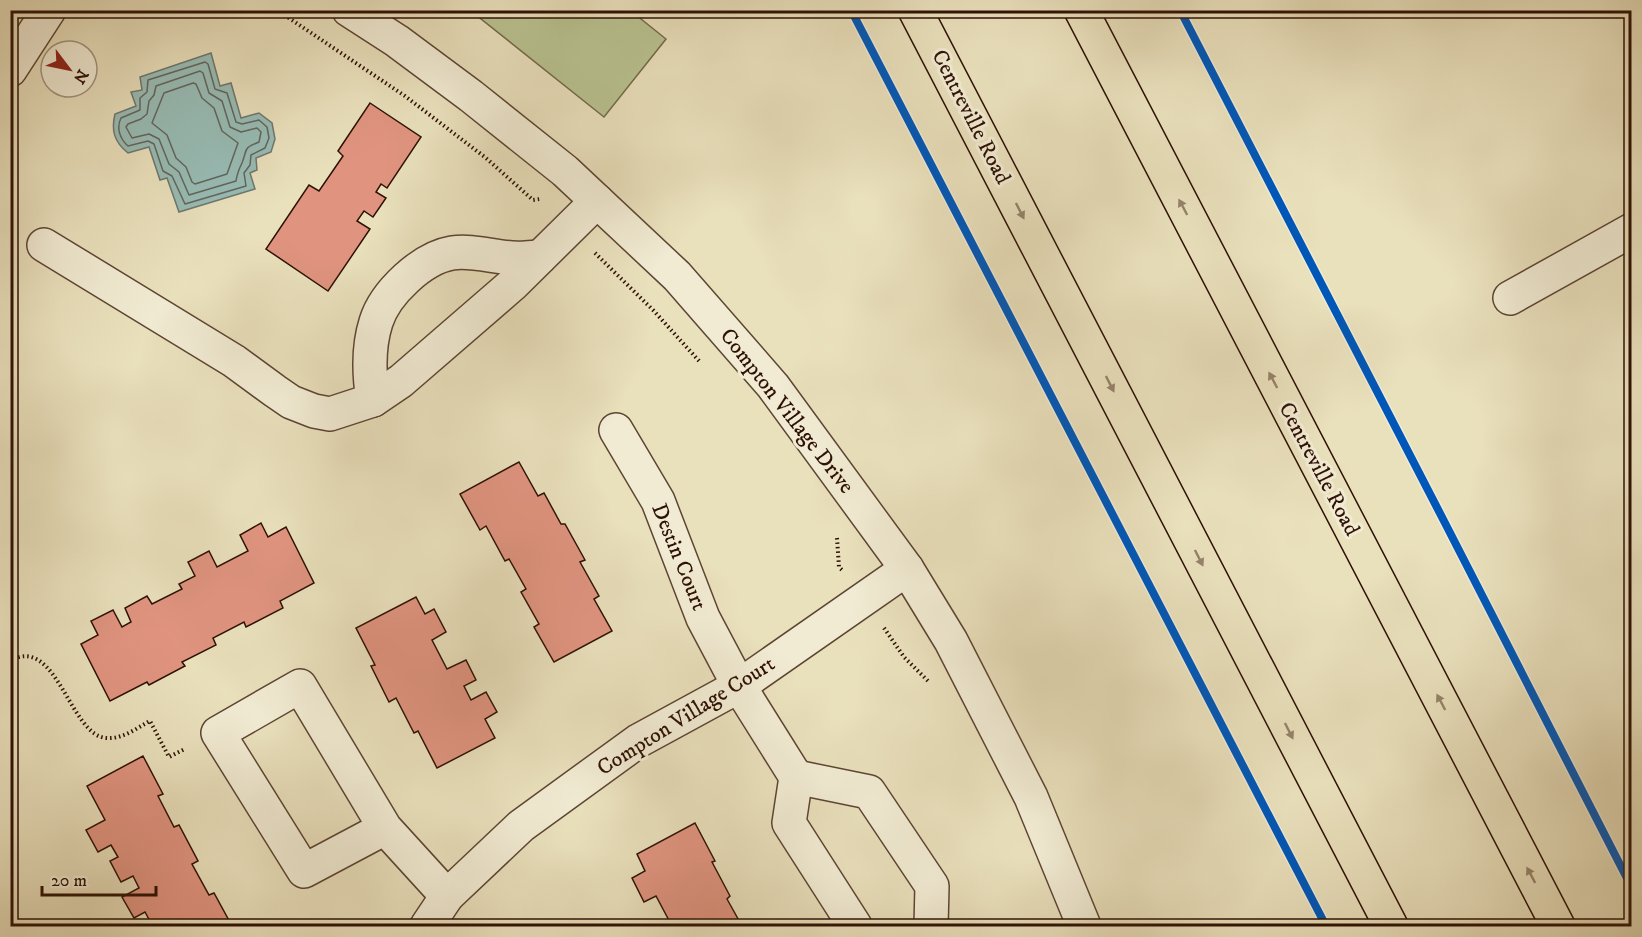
<svg xmlns="http://www.w3.org/2000/svg" width="1642" height="937" font-family="'IM FELL DW Pica',serif">
<style>
.green{fill:#b8c290;stroke:#736a4a;stroke-width:1.5}
.water{fill:#98bcb5;stroke:#6e786f;stroke-width:1.5}
.lines{fill:none;stroke-linecap:round;stroke-linejoin:round}
.shore{stroke:#63665d;stroke-width:1.5}
.building{fill:#e09480;stroke:#2e1105;stroke-width:1.5}
.minor-casing{stroke:#5d4533;stroke-width:36}
.highway-casing{stroke:#2e1105;stroke-width:36}
.path{stroke:#2e1105;stroke-width:4;stroke-dasharray:1.5 3;stroke-linecap:butt}
.minor{stroke:#f1ebd3;stroke-width:33}
.highway{stroke:#e9e0bc;stroke-width:33}
.cycleway-casing{stroke:#f1ebd3;stroke-width:11}
.cycleway{stroke:#0057b8;stroke-width:8}
.oneway{fill:#95836a}
.labels{text-anchor:middle;dominant-baseline:central;stroke-width:6;stroke-linejoin:round;paint-order:stroke}
.street-label{font-size:22px;fill:#2e1105;stroke:#f1ebd3}
</style>
<rect width="100%" height="100%" fill="#e9e0bc"/>
<filter id="stains"><feTurbulence type="fractalNoise" baseFrequency=".00333" numOctaves="4"/><feColorMatrix values="0 0 0 0 .2 0 0 0 0 .09 0 0 0 0 .02 0 0 0 .5 -.17"/></filter>
<radialGradient id="worn" r=".72"><stop offset=".6" stop-color="#630" stop-opacity="0"/><stop offset="1" stop-color="#630" stop-opacity=".3"/></radialGradient>
<polygon class="green" points="471,11 631,11 666,39 604,117"/>
<path class="water" d="M211 53 220 86 231 83 241 118 259 113 272 123 275 139 271 152 256 158 257 170 250 173 255 189 179 212 167 178 160 180 149 147 128 153C114 142 111 130 115 114L136 106 131 92 142 90 140 77Z"/>
<g class="lines">
<g class="shore">
<path d="M205 62 208 64 215 89 227 93 236 122 242 124 259 120 267 127 269 138 265 148 251 155 250 165 244 173 246 186 185 204 172 176 163 171 154 144 148 141 128 146C120 139 116 128 121 118L140 110V98L147 92 148 80Z"/>
<path d="M200 71 203 73 209 93 222 101 230 127 241 132 257 128 261 132 259 142C242 149 248 148 242 163 239 169 237 174 236 181L189 195 179 172 169 164 159 139 149 134 132 138 126 127 128 124 141 119 147 114 149 101 154 95 156 86Z"/>
<polygon points="193,83 196,84 202,98 214,108 222,131 238,143 227,174 195,184 192,182 186,167 176,158 167,135 152,123 164,93"/>
</g>
</g>
<g class="building">
<polygon points="370,103 421,137 387,188 381,184 376,192 386,198 373,217 364,211 357,221 370,229 328,291 266,249 309,185 319,191 343,156 338,151"/>
<polygon points="519,462 538,496 544,493 561,524 565,524 585,560 580,562 599,596 594,599 612,631 554,662 534,627 539,624 521,592 526,589 509,559 505,561 486,526 480,530 460,494"/>
<polygon points="261,523 268,537 286,527 314,583 280,601 283,608 246,627 244,622 213,638 216,645 182,662 185,666 149,685 147,682 110,701 81,644 98,635 91,621 113,610 122,627 131,622 125,608 147,596 152,604 182,589 179,584 195,576 188,562 209,551 217,567 248,551 240,535"/>
<polygon points="416,597 425,614 434,609 446,632 432,640 447,669 466,660 476,680 464,686 471,700 486,692 497,712 485,719 495,738 437,768 418,731 414,733 396,698 389,702 371,666 375,665 356,628"/>
<polygon points="143,756 163,794 158,796 174,827 179,825 198,861 192,864 209,895 214,893 232,926 149,926 152,925 145,912 134,918 122,897 139,888 133,876 121,882 110,861 118,857 111,845 98,852 86,830 105,820 87,786"/>
<polygon points="695,823 715,861 712,862 730,896 727,899 742,926 672,926 656,896 644,902 632,878 645,871 637,854"/>
</g>
<g class="lines">
<defs>
<g id="minor">
<polyline points="349,10 397,41 471,96 565,171 677,276 773,386 907,569 951,641 1031,797 1084,926"/>
<polyline points="10,70 49,10"/>
<polyline points="44,245 234,361 275,391 291,402 314,411 330,414 373,400 401,381 513,284 597,201"/>
<polyline points="1510,298 1632,230"/>
<path d="M373 400C369 375 368 347 376 322 385 293 422 258 452 253 472 250 493 257 512 258 521 259 531 257 540 257"/>
<polyline points="616,430 658,501 703,618 739,686 796,777 789,823 855,926"/>
<polyline points="796,777 869,792 932,886 931,926"/>
<polyline points="385,828 300,686 218,733 304,871 385,828 447,896"/>
<polyline points="427,926 447,896 521,826 638,741 739,686 907,569"/>
</g>
<g id="highway">
<polyline points="915,10 1391,926"/>
<polyline points="1081,10 1558,926"/>
</g>
</defs>
<use href="#minor" class="minor-casing"/>
<use href="#highway" class="highway-casing"/>
<g class="path">
<polyline points="277,10 405,96 486,158 533,200 540,199"/>
<polyline points="595,253 653,310 700,362"/>
<polyline points="837,538 839,567 843,571"/>
<polyline points="884,628 904,657 929,682"/>
<path d="M10 661C57 633 70 737 107 738 123 739 137 728 150 721L169 757 185 749"/>
</g>
<use href="#minor" class="minor"/>
<use href="#highway" class="highway"/>
<defs>
<g id="cycleway">
<polyline points="851,10 1326,926"/>
<polyline points="1180,10 1445,523 1632,888"/>
</g>
</defs>
<use href="#cycleway" class="cycleway-casing"/>
<use href="#cycleway" class="cycleway"/>
</g>
<defs><path id="oneway-solid" d="M-6-.8H1V-3.2L6.5 0L1 3.2V.8H-6Z" transform="scale(1.5)"/></defs>
<g class="oneway">
<use href="#oneway-solid" transform="translate(1183 207) rotate(-118)"/>
<use href="#oneway-solid" transform="translate(1020 211) rotate(63)"/>
<use href="#oneway-solid" transform="translate(1273 380) rotate(-118)"/>
<use href="#oneway-solid" transform="translate(1110 384) rotate(63)"/>
<use href="#oneway-solid" transform="translate(1199 558) rotate(63)"/>
<use href="#oneway-solid" transform="translate(1441 702) rotate(-118)"/>
<use href="#oneway-solid" transform="translate(1289 731) rotate(63)"/>
<use href="#oneway-solid" transform="translate(1531 875) rotate(-118)"/>
</g>
<g class="labels">
<g class="street-label">
<text transform="translate(971 117) rotate(63)">Centreville Road</text>
<text transform="translate(787 411) rotate(52)">Compton Village Drive</text>
<text transform="translate(1319 469) rotate(62)">Centreville Road</text>
<text transform="translate(679 557) rotate(68)">Destin Court</text>
<text transform="translate(686 716) rotate(-32)">Compton Village Court</text>
</g>
</g>
<rect width="1642" height="937" fill="none" stroke="#e9e0bc" stroke-width="36"/>
<rect x="12" y="12" width="1618" height="913" fill="none" stroke="#2e1105" stroke-width="3"/>
<rect x="18" y="18" width="1606" height="901" fill="none" stroke="#2e1105" stroke-width="1.5"/>
<g transform="translate(69 69) rotate(122)"><circle r="28" fill="#f1ebd3" stroke="#a39481" stroke-width="1.5"/>
<path d="M0-4.5L10 22L0 15L-10 22Z" fill="#8f2418"/>
<text y="-9" font-size="16" font-weight="bold" text-anchor="middle" fill="#2e1105">N</text>
</g>
<path d="M42 886v9h114v-9" fill="none" stroke="#2e1105" stroke-width="3"/>
<text x="51" y="886" font-size="18" fill="#2e1105" stroke="#f1ebd3" stroke-width="4.5" paint-order="stroke">20 m</text>
<rect width="100%" height="100%" filter="url(#stains)"/>
<rect width="100%" height="100%" fill="url(#worn)"/>
</svg>
